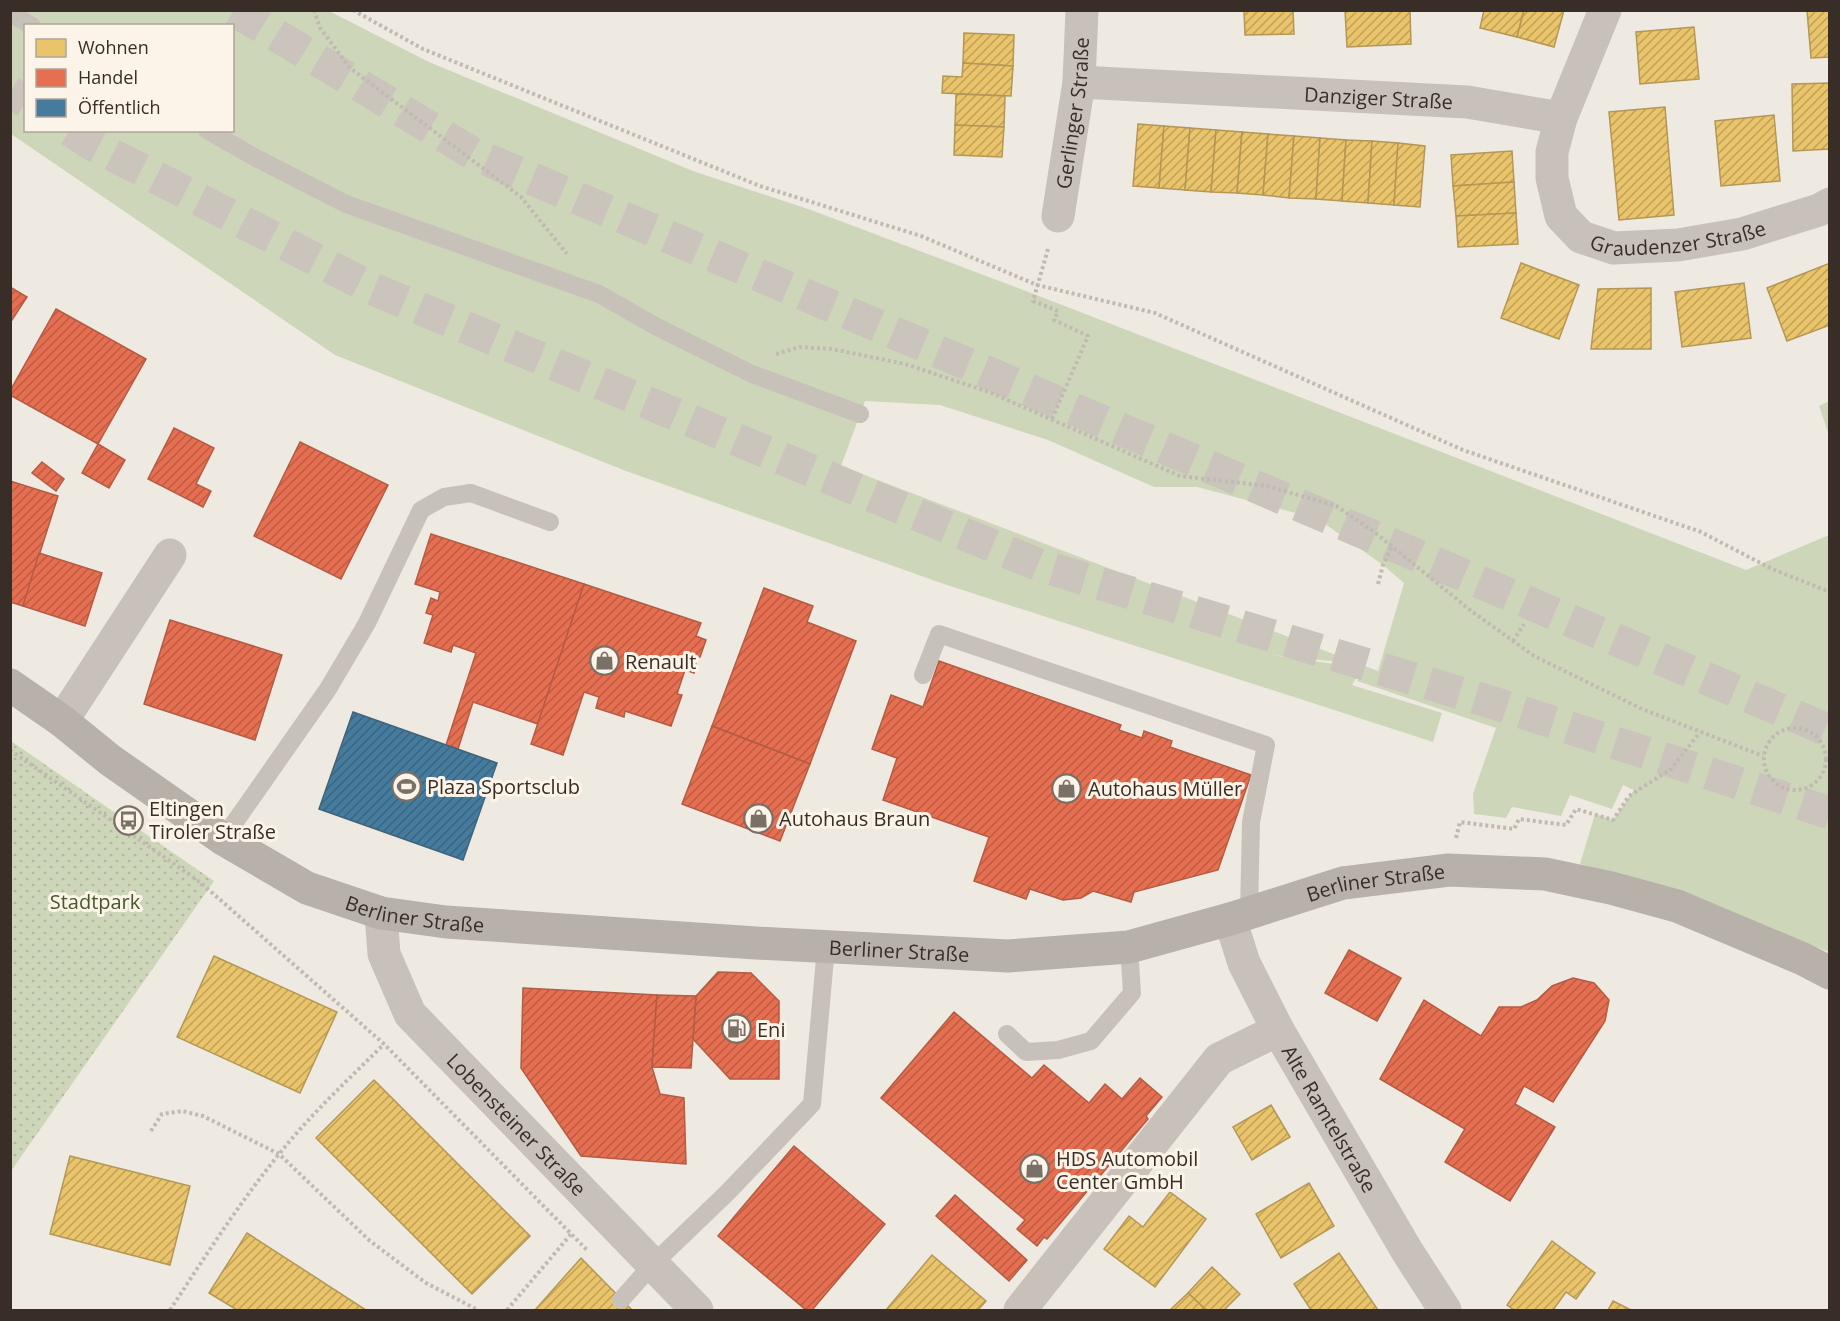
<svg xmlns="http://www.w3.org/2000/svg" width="1840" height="1321" font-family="'Open Sans',sans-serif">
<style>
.grass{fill:#ced6b9;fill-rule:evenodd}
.park{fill:url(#park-dots)}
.homes{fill:url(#homes-hatch);stroke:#b49756;stroke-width:1.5}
.shops{fill:url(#shops-hatch);stroke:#b35c44;stroke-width:1.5}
.public{fill:url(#public-hatch);stroke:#41647a;stroke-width:1.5}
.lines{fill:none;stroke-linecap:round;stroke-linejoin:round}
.highway-tunnel{stroke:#cbc4bc;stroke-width:33;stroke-dasharray:33 16;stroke-linecap:butt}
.path{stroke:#c0bab2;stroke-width:4;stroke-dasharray:3 3;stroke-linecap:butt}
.lane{stroke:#c8c1b9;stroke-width:18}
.street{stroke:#c8c1b9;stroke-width:33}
.secondary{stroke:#b8b1aa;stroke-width:33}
.labels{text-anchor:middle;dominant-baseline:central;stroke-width:6;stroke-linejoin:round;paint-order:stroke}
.street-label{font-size:20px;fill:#392e27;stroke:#fcf4e8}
.poi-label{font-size:20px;fill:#392e27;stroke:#fcf4e8;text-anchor:start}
.park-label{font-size:20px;fill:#445b28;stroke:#fcf4e8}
</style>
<defs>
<pattern id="park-dots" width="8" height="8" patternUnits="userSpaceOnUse" patternTransform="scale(1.5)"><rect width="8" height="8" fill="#ced6b9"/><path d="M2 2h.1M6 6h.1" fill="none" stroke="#b2b89f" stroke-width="1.8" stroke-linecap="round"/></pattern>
<pattern id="homes-hatch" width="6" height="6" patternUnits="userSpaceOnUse" patternTransform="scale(1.5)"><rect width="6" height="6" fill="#e9c46a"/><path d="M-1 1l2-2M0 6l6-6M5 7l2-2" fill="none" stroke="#bea057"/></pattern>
<pattern id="shops-hatch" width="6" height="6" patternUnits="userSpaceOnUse" patternTransform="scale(1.5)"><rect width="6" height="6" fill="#e76f51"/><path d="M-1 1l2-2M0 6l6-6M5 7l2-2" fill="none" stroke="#bc5c43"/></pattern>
<pattern id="public-hatch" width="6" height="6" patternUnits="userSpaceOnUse" patternTransform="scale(1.5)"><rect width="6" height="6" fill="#457b9d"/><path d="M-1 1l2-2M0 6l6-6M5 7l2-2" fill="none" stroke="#3b6580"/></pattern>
</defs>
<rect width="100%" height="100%" fill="#efeae1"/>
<g class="grass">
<path d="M10 11H329L429 62 693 171 811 210 1026 291 1746 570 1829 535V952L1709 904 1580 864 1595 814 1613 820 1634 790 1623 785 1612 809 1570 795 1561 816 1512 807 1506 818 1474 814 1473 794 1496 728 1357 681 1365 668 1358 664 1272 655 1362 668 1352 685 1442 713 1433 742 941 583 626 471 335 355 11 134ZM26 26H232V130H26ZM865 401 940 405 1048 440 1154 487H1197L1318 519 1383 565 1404 583 1378 671 841 466Z"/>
<polygon points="1829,401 1829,435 1819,406"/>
</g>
<polygon class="park" points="11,741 214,881 11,1171"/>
<g class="homes">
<polygon points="1244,10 1293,10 1294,34 1245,35"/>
<polygon points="1345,10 1410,10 1411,44 1347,47"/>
<polygon points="1484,10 1524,10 1517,37 1480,28"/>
<polygon points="1524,10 1564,10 1554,47 1517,37"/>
<polygon points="1807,10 1830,10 1830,57 1811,58"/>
<polygon points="1694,27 1699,79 1640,84 1636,32"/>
<polygon points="964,33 1014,35 1013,66 963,63"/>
<polygon points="963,63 1013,66 1011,96 942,93 943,76 962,77"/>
<polygon points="1830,83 1830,149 1793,151 1792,84"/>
<polygon points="956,94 1005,96 1004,127 955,125"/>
<polygon points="1665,107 1674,215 1619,220 1609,112"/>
<polygon points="1774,115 1780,181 1721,186 1715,121"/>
<polygon points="1138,124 1164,126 1159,188 1133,186"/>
<polygon points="955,125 1004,127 1002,157 954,155"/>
<polygon points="1164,126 1190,128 1185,190 1159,188"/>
<polygon points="1190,128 1216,130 1211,192 1185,190"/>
<polygon points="1216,130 1242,132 1237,193 1211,192"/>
<polygon points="1242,132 1268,134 1263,195 1237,193"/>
<polygon points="1268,134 1294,136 1289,198 1263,195"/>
<polygon points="1294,136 1320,138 1316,199 1289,198"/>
<polygon points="1320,138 1346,140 1342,201 1316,199"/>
<polygon points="1346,140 1372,141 1368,203 1342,201"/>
<polygon points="1372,141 1398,143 1394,205 1368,203"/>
<polygon points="1398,143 1425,146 1420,207 1394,205"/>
<polygon points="1512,151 1514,182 1453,186 1451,155"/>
<polygon points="1514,182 1516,213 1456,216 1453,186"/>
<polygon points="1516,213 1518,244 1458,247 1456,216"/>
<polygon points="1521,263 1579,285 1559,339 1501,318"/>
<polygon points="1830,263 1830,325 1787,341 1767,288"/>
<polygon points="1744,283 1751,338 1682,347 1675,292"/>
<polygon points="1651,288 1651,349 1591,349 1598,289"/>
<polygon points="214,956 337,1012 300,1093 177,1037"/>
<polygon points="374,1080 530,1236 472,1294 316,1138"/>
<polygon points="1271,1105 1290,1137 1252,1160 1233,1127"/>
<polygon points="70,1156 190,1186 170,1265 50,1234"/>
<polygon points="1309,1183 1334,1226 1281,1258 1256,1214"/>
<polygon points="1170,1192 1206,1219 1155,1287 1104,1249 1129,1216 1143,1227"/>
<polygon points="247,1233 366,1310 237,1310 209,1293"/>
<polygon points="1552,1241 1595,1273 1576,1299 1566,1292 1553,1310 1514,1310 1507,1305"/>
<polygon points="1339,1253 1378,1310 1311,1310 1294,1284"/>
<polygon points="932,1255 986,1301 978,1310 886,1310"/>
<polygon points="581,1258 632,1310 535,1310"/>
<polygon points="1212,1267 1240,1294 1224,1310 1206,1310 1188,1293"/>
<polygon points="1188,1293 1206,1310 1170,1310"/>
<polygon points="1613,1301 1631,1310 1608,1310"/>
</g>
<g class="shops">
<polygon points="10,287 27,297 10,323"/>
<polygon points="56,309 146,359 98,444 10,395 10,391"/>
<polygon points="174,428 214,448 196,484 211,491 203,507 148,479"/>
<polygon points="300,442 388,485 341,579 254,536"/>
<polygon points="98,444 125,460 109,488 82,473"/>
<polygon points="42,462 64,479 56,491 32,473"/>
<polygon points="10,481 58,496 23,606 10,602"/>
<polygon points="431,534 584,584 538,724 473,702 458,749 446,745 476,653 453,645 451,652 424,643 433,615 426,613 431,598 438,601 440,592 415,584"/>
<polygon points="39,553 102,573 85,626 23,606"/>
<polygon points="584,584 701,623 696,636 706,640 700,657 691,654 688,662 696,664 694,673 685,670 677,694 682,695 671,726 625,711 624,717 596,708 599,697 584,692 563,755 531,744"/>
<polygon points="764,588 813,606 807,622 856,641 810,764 712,726"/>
<polygon points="170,620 282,655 255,740 144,704"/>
<polygon points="939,661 1121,725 1119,730 1142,738 1144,731 1172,741 1170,747 1251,775 1218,870 1134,892 1131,902 1093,891 1081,898 1063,900 1030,889 1026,899 974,881 989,837 883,800 897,758 872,749 891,695 923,707"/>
<polygon points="712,726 810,764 780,841 682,804"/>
<polygon points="1349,950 1401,978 1377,1021 1325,993"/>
<polygon points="718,972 751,973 779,1001 779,1079 730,1079 693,1039 696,996"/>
<polygon points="1573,978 1594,983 1609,1000 1605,1021 1553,1102 1524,1086 1515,1104 1555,1127 1510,1201 1445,1162 1465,1129 1380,1079 1424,1000 1481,1036 1499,1007 1521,1007 1537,1000 1552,986"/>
<polygon points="523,988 657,995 652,1067 660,1094 684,1098 686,1164 581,1156 521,1068"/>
<polygon points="657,995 696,996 691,1068 652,1067"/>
<polygon points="954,1012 1032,1078 1044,1065 1089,1103 1105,1084 1122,1099 1140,1078 1162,1097 1146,1116 1148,1119 1047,1239 1044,1237 1037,1246 1017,1229 1025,1220 881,1098"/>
<polygon points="794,1146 885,1224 812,1310 806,1310 718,1236"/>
<polygon points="955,1195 1027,1260 1009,1281 936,1216"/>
</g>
<polygon class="public" points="353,712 497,763 463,860 319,809"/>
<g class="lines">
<g class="highway-tunnel">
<polyline points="234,10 474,154 1830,731"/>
<polyline points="10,92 26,102"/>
<polyline points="70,130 95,146 373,289 1039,565 1503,706 1830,813"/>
</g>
<g class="path">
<polyline points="314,10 320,28 350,68 521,197 567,254"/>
<polyline points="353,10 423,49 760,186 921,236 1037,285 1155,313 1463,450 1701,532 1772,569 1830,592"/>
<polyline points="1048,249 1033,301 1058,311 1054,320 1088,336 1052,419"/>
<polyline points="776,354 800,347 832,349 905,364 989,392 1180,476 1267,486 1336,506 1373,531 1470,610 1534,656 1642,709 1763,756"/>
<polyline points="1378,584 1383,565 1392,546"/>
<polyline points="1513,641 1524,624"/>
<circle cx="1795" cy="759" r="31"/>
<polyline points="10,750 200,882 384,1044 587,1250"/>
<polyline points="1456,838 1460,822 1514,829 1519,819 1566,825 1576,809 1613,820 1629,796 1671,769 1700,732"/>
<polyline points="151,1131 162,1114 182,1111 203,1116 279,1154 370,1241 426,1283 478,1310"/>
<path d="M170 1310C205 1257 239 1203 280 1153 311 1114 348 1080 384 1044"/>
<polyline points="507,1310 571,1234"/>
</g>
<g class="lane">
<polyline points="10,13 32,26"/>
<polyline points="207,130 256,158 346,204 599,294 657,327 752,374 860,414"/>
<polyline points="923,675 939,634 1266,745 1251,822 1249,913"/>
<polyline points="223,839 328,689 367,623 421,510 444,497 471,493 550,522"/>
<polyline points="1007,1034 1026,1052 1058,1050 1091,1041 1132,993 1129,947"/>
<polyline points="621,1300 653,1264 728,1192 812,1104 826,947"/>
</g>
<g class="street">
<path id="s1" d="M1605 10 1561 118 1552 152V178L1561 216 1581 237 1614 248 1678 245 1742 234 1819 210 1830 204"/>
<path id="s2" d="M1079 82 1467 102 1561 118"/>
<path id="s3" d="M1058 216 1079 82 1082 10"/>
<polyline points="62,721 170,555"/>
<path id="s4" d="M381 913 384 954 410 1014 697 1310"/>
<path id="s5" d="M1230 919 1244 963 1278 1030 1407 1251 1445 1310"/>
<polyline points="1020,1310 1219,1059 1278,1030"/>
</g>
<path class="secondary" id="s6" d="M10 685 62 721 110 760 223 839 307 888 381 913 446 922 756 943 1008 956 1129 947 1230 919 1343 883 1449 870 1545 874 1611 888 1677 906 1803 959 1830 973"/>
</g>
<defs>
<symbol id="shop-ring" viewBox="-11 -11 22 22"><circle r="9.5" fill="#fcf4e8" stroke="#797068" stroke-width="1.5"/><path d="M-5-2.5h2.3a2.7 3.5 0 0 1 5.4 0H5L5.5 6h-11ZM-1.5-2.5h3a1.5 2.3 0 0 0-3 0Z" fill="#797068"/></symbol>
<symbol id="stadium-ring" viewBox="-11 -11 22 22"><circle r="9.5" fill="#fcf4e8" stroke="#797068" stroke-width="1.5"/><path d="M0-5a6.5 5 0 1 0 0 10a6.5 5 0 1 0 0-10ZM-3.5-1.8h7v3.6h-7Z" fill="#797068"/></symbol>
<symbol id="bus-ring" viewBox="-11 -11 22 22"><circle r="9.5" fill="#fcf4e8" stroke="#797068" stroke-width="1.5"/><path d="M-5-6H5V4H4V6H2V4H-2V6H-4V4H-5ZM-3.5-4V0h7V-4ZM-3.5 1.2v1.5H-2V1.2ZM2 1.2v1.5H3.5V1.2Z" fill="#797068"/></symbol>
<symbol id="fuel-ring" viewBox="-11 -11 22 22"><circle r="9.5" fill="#fcf4e8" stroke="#797068" stroke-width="1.5"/><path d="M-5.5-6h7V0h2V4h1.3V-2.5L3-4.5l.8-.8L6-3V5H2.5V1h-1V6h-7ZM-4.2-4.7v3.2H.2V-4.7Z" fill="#797068"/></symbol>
</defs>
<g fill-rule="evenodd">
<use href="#shop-ring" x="588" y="644" width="33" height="33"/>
<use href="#stadium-ring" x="390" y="770" width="33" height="33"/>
<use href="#shop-ring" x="1050" y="772" width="33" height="33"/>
<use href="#shop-ring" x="742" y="802" width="33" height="33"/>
<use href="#bus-ring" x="112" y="804" width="33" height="33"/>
<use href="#fuel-ring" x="720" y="1012" width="33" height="33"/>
<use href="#shop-ring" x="1018" y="1152" width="33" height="33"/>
</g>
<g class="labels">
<g class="street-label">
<text stroke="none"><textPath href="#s2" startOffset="300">Danziger Straße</textPath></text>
<text stroke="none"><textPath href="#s3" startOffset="104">Gerlinger Straße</textPath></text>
<text stroke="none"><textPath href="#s1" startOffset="345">Graudenzer Straße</textPath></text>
<text stroke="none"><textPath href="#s6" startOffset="1444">Berliner Straße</textPath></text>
<text stroke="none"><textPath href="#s6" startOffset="472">Berliner Straße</textPath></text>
<text stroke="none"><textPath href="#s6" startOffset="958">Berliner Straße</textPath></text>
<text stroke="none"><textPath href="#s5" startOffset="224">Alte Ramtelstraße</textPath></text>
<text stroke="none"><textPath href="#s4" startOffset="260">Lobensteiner Straße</textPath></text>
</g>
<g class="poi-label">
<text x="625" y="661">Renault</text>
<text x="427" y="786">Plaza Sportsclub</text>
<text x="1088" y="788">Autohaus Müller</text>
<text x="149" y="808">Eltingen<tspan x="149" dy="23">Tiroler Straße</tspan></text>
<text x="779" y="818">Autohaus Braun</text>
<text x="757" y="1029">Eni</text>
<text x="1056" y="1158">HDS Automobil<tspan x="1056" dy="23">Center GmbH</tspan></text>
</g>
<g class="park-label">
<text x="95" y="901">Stadtpark</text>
</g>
</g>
<rect width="1840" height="1321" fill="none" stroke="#392e27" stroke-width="24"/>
<rect x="24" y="24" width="210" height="108" fill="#fcf4e8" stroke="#aea59b" stroke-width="1.5"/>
<rect x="36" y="39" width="30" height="18" fill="#e9c46a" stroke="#aea59b" stroke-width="1.5"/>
<text x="78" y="54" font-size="18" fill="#392e27">Wohnen</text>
<rect x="36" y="69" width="30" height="18" fill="#e76f51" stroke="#aea59b" stroke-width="1.5"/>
<text x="78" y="84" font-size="18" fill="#392e27">Handel</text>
<rect x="36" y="99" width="30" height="18" fill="#457b9d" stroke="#aea59b" stroke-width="1.5"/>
<text x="78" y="114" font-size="18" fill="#392e27">Öffentlich</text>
</svg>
